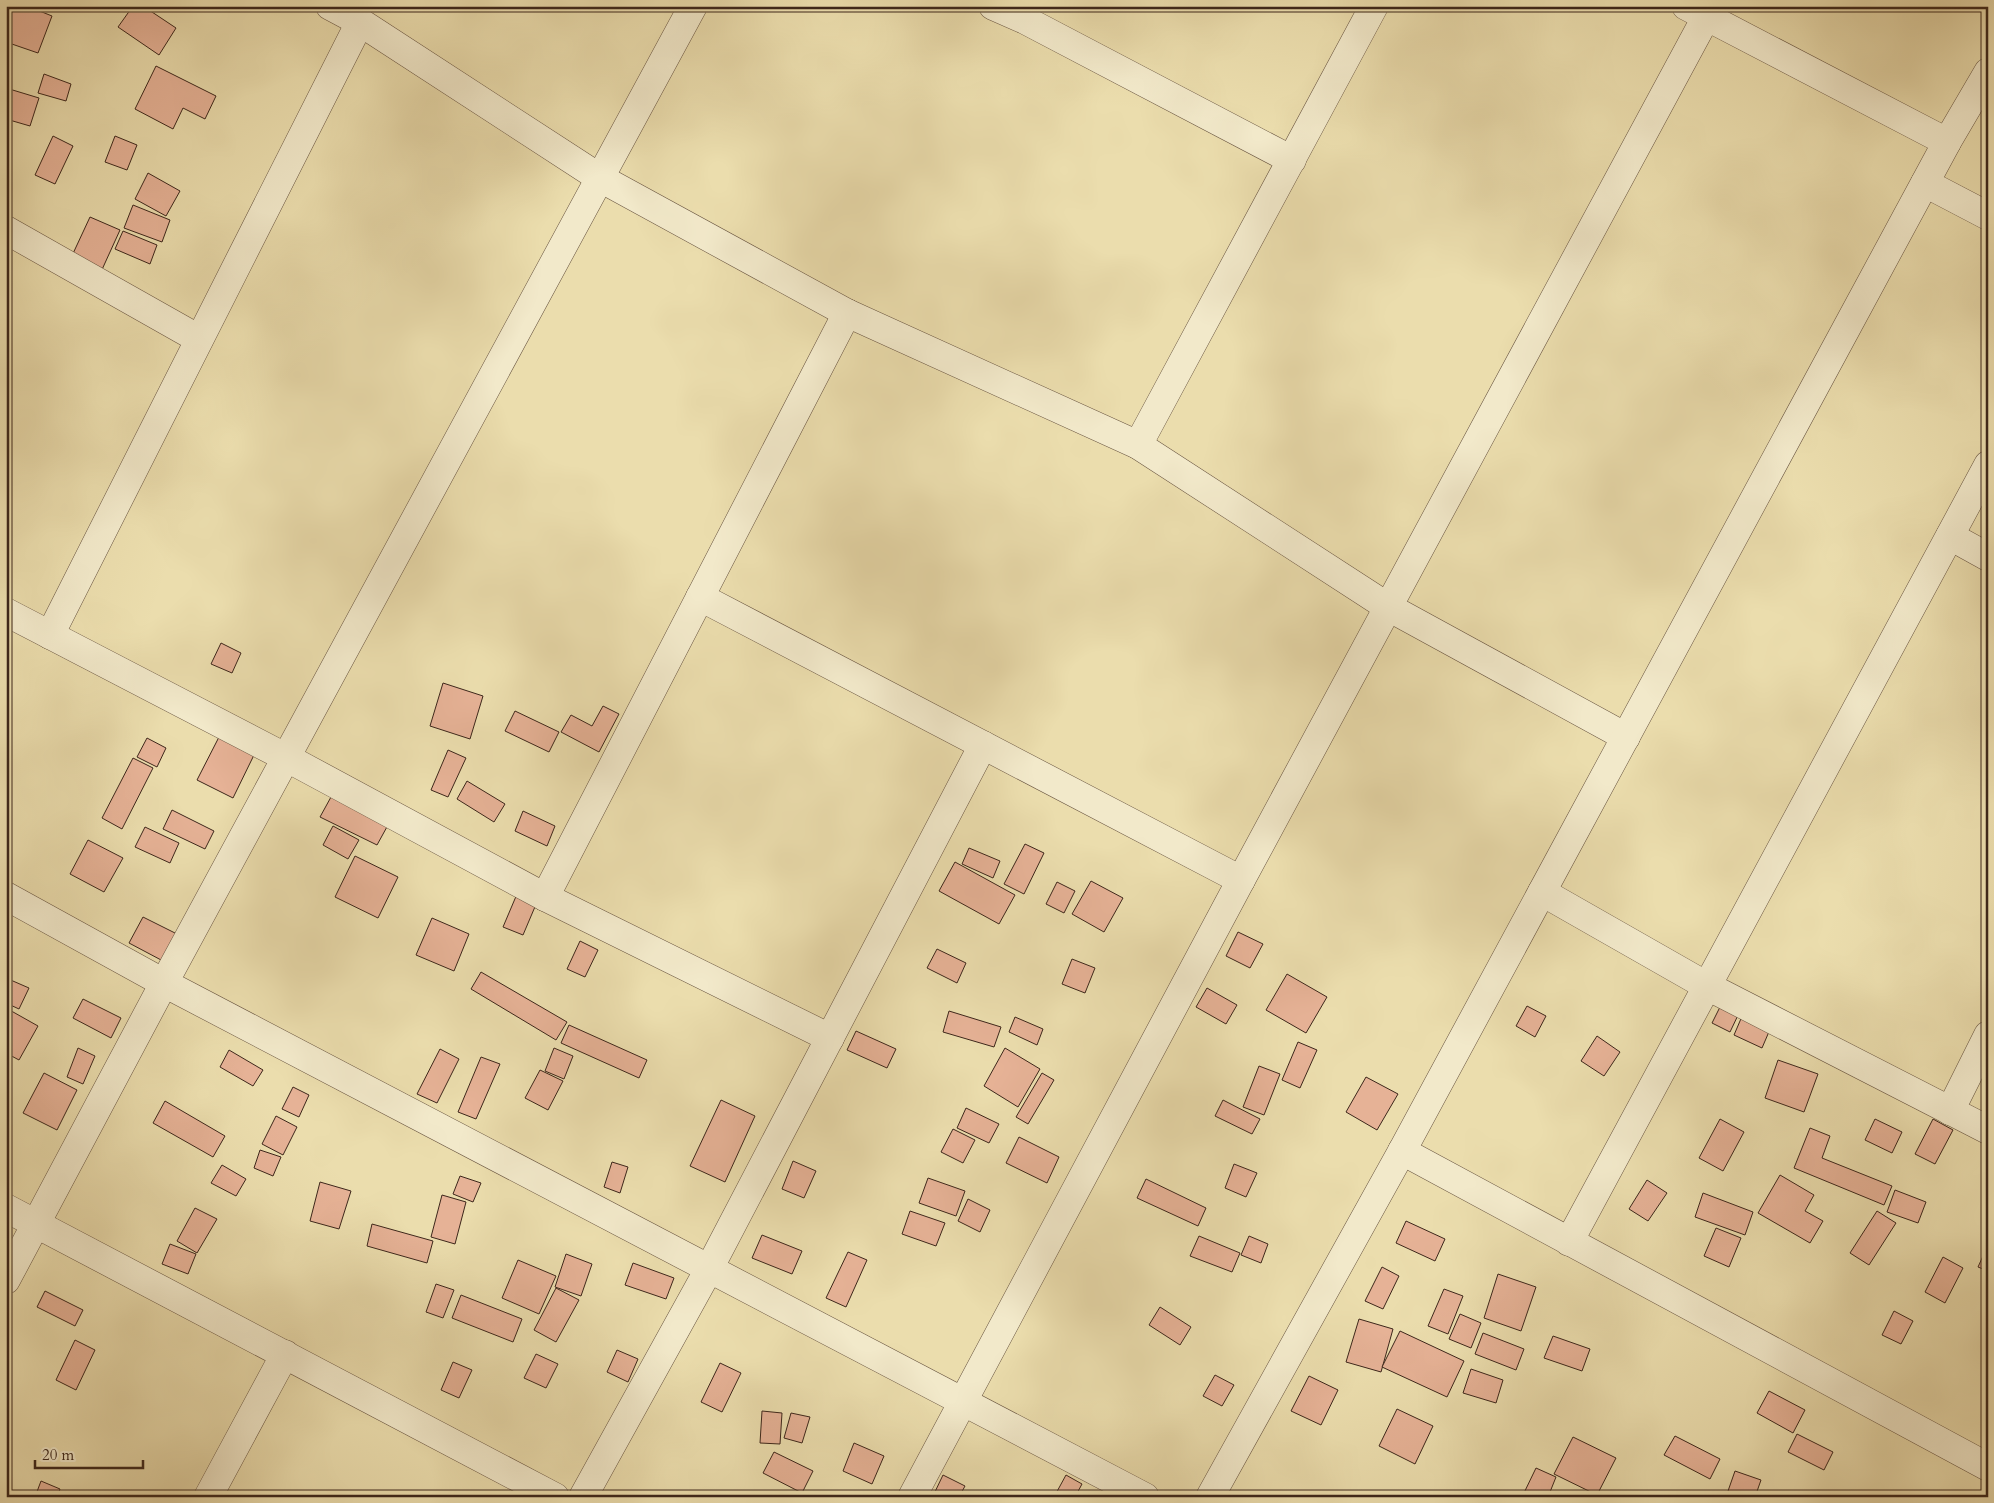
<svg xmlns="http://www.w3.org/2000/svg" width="1994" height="1503" font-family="Cardo,serif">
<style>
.building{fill:#e6b296;stroke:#3d271b}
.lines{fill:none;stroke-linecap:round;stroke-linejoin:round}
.minor-casing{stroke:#685440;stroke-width:29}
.minor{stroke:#f2e9ca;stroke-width:28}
</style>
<rect width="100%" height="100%" fill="#ebddad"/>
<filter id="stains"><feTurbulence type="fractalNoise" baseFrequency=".004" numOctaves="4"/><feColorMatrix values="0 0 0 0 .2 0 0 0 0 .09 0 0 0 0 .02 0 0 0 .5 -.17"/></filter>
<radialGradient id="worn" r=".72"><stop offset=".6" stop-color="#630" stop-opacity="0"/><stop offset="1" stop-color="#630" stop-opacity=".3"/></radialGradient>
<g class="building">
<polygon points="6,6 27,6 52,16 38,53 6,42"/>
<polygon points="133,6 143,6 176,28 159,55 118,27"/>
<polygon points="156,66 216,96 205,119 183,108 173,129 135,109"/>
<polygon points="44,74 71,84 66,101 38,93"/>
<polygon points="6,88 39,98 30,126 6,119"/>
<polygon points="53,136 73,146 55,184 35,175"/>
<polygon points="115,136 137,145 127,170 105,162"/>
<polygon points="148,173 180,191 166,216 135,199"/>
<polygon points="133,205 170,220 162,242 124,228"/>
<polygon points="90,217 120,230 100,274 70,260"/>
<polygon points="123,231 157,245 150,264 115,249"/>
<polygon points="221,643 241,653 232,673 211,664"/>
<polygon points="443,683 483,696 470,739 430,726"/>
<polygon points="603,706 619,714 599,752 561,732 571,715 592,726"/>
<polygon points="515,711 559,732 549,752 505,731"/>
<polygon points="219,737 254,755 233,798 197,780"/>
<polygon points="147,738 166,748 157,767 137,757"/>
<polygon points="448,750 466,758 448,797 431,790"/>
<polygon points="133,758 153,768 122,829 102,818"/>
<polygon points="467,781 505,804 494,822 457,799"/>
<polygon points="331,797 388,825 377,845 320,817"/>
<polygon points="172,810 214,831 205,849 163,829"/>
<polygon points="523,811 555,826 547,846 515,831"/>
<polygon points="333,826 359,840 348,859 323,845"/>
<polygon points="145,827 179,843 170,863 135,847"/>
<polygon points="88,840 123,858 104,892 70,874"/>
<polygon points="1025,844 1044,853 1024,894 1004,884"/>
<polygon points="969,848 1000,861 993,878 962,864"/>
<polygon points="355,856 398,877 378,918 335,897"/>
<polygon points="955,862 1015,895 999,924 939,891"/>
<polygon points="1091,881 1123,898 1104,932 1072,914"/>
<polygon points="1057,882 1075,891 1064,913 1046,904"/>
<polygon points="517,894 537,902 523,935 503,927"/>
<polygon points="143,917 177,934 163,961 129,943"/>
<polygon points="432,918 469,934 454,971 416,955"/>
<polygon points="1238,932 1263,944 1250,968 1226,956"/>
<polygon points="580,941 598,950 585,977 567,969"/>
<polygon points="937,949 966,963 957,983 927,968"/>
<polygon points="1072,959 1095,968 1085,993 1062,984"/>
<polygon points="481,972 567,1022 556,1040 471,989"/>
<polygon points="1287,974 1327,997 1306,1033 1266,1010"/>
<polygon points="6,978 29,988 19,1009 6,1003"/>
<polygon points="1207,988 1237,1005 1226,1024 1196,1007"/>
<polygon points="83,999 121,1018 111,1038 73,1018"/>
<polygon points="1722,1003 1740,1011 1730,1032 1712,1023"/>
<polygon points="1527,1006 1546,1016 1535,1037 1516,1026"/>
<polygon points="6,1008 38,1026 19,1060 6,1053"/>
<polygon points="949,1011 1001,1027 994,1047 943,1032"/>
<polygon points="1743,1014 1771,1027 1762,1048 1734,1035"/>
<polygon points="1015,1017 1043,1029 1037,1045 1009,1032"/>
<polygon points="569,1025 647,1060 639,1078 561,1043"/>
<polygon points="856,1031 896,1049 887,1068 847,1050"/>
<polygon points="1597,1036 1620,1052 1604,1076 1581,1061"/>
<polygon points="1298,1042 1317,1050 1300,1088 1282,1080"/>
<polygon points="78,1048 95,1056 83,1084 67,1077"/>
<polygon points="554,1048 573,1056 564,1079 545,1071"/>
<polygon points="1005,1048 1040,1069 1018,1107 984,1086"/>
<polygon points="440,1049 459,1059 437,1103 417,1094"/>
<polygon points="229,1050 263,1070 253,1086 220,1067"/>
<polygon points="481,1057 500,1064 476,1119 458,1112"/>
<polygon points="1778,1060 1818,1074 1804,1112 1765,1098"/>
<polygon points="1259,1066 1280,1074 1264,1115 1243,1107"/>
<polygon points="540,1070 563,1081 548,1110 525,1098"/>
<polygon points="44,1073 77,1090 57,1130 23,1113"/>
<polygon points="1042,1073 1054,1080 1028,1124 1016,1117"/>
<polygon points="1366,1077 1398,1094 1377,1130 1346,1112"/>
<polygon points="293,1087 309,1095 299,1117 282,1109"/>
<polygon points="721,1100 755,1116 725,1182 690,1166"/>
<polygon points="1223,1100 1260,1119 1252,1134 1215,1116"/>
<polygon points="165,1101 225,1136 213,1157 153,1123"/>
<polygon points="966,1108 999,1124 989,1143 957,1128"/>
<polygon points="276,1116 297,1127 283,1155 262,1144"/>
<polygon points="1720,1119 1744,1132 1723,1171 1699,1158"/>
<polygon points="1875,1119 1902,1132 1892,1153 1865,1140"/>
<polygon points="1933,1119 1953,1130 1935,1164 1915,1154"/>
<polygon points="1810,1128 1830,1136 1822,1158 1892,1186 1884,1205 1794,1168"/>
<polygon points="953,1129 975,1140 963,1163 941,1152"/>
<polygon points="1019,1137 1059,1157 1047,1183 1006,1163"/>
<polygon points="260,1150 281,1157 273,1176 254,1168"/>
<polygon points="793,1161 816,1171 804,1198 782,1189"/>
<polygon points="612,1162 628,1167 620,1193 604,1187"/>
<polygon points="1234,1164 1257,1173 1246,1197 1225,1188"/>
<polygon points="222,1165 246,1179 236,1196 211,1183"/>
<polygon points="1780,1175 1814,1195 1805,1211 1823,1221 1810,1243 1758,1213"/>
<polygon points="460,1176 481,1183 473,1202 453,1194"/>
<polygon points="928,1178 965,1191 956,1216 919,1203"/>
<polygon points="1146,1179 1206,1208 1198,1226 1137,1198"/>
<polygon points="1647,1180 1667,1193 1648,1221 1629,1209"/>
<polygon points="320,1182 351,1191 339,1229 310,1221"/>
<polygon points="1895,1190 1926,1202 1918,1223 1887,1212"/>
<polygon points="1703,1193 1753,1212 1745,1235 1695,1217"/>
<polygon points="442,1195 466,1202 455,1244 431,1237"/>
<polygon points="968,1199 990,1210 980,1232 958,1221"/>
<polygon points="195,1208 217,1219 197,1253 177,1241"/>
<polygon points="910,1211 945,1223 936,1246 902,1234"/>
<polygon points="1877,1211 1896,1223 1869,1265 1850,1253"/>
<polygon points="1406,1221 1445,1239 1435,1261 1396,1243"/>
<polygon points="372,1224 433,1241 427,1263 367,1246"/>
<polygon points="1716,1228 1741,1238 1729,1267 1704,1256"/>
<polygon points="762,1235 802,1251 792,1274 752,1258"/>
<polygon points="1199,1236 1240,1253 1232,1272 1190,1256"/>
<polygon points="1249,1236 1268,1244 1261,1263 1241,1255"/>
<polygon points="170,1244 196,1254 188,1274 162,1264"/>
<polygon points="1988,1245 1988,1271 1978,1267"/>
<polygon points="848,1252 867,1260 846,1307 826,1298"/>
<polygon points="566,1254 592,1264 581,1296 555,1287"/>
<polygon points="1943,1257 1963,1268 1945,1303 1925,1292"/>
<polygon points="518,1260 556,1276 539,1314 502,1298"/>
<polygon points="633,1263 674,1278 666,1299 625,1285"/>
<polygon points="1382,1267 1399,1276 1383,1309 1365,1301"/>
<polygon points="1498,1274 1536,1287 1521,1331 1484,1318"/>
<polygon points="436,1284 454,1290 443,1318 426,1312"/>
<polygon points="556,1288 579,1300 556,1342 534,1330"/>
<polygon points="1444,1289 1463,1296 1448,1334 1428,1326"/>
<polygon points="45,1291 83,1310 75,1326 37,1307"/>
<polygon points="461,1295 522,1319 513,1342 452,1318"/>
<polygon points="1160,1307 1191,1327 1180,1345 1149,1325"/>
<polygon points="1894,1311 1913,1321 1901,1344 1882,1335"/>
<polygon points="1460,1314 1481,1323 1471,1348 1449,1339"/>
<polygon points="1359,1319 1393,1329 1381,1372 1346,1362"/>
<polygon points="1400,1331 1464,1361 1447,1397 1382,1367"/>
<polygon points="1483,1333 1524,1349 1516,1370 1475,1354"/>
<polygon points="1553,1336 1590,1349 1582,1371 1544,1358"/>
<polygon points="75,1340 95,1350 76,1390 56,1380"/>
<polygon points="617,1350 638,1359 628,1382 607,1372"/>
<polygon points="536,1354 558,1364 546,1388 524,1378"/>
<polygon points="453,1362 472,1370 459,1398 441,1390"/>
<polygon points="720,1363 741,1373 722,1412 701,1402"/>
<polygon points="1471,1369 1503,1380 1496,1403 1463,1393"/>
<polygon points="1215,1375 1234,1385 1222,1406 1203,1396"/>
<polygon points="1309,1376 1338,1390 1321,1425 1291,1411"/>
<polygon points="1769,1391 1805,1410 1793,1433 1757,1413"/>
<polygon points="1397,1409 1433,1426 1415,1464 1379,1446"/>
<polygon points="762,1411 782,1413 780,1444 760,1443"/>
<polygon points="791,1413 810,1417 802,1443 784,1438"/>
<polygon points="1797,1434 1833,1452 1824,1470 1788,1452"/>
<polygon points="1675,1436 1720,1459 1710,1479 1664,1455"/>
<polygon points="1573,1437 1616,1458 1597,1495 1554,1474"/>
<polygon points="854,1443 884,1456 872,1484 843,1471"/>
<polygon points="774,1452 813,1471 802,1493 763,1473"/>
<polygon points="1536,1468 1556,1477 1548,1497 1522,1497"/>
<polygon points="1735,1471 1761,1480 1755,1497 1746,1497 1728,1491"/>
<polygon points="943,1475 965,1486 959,1497 933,1496"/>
<polygon points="1066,1475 1082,1484 1075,1497 1054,1497"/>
<polygon points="41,1481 60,1489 57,1497 35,1497"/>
</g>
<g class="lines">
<defs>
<g id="minor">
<polyline points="330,6 360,22 600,178 847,313 1138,445 1388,607 1626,737"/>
<polyline points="993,6 1025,20 1292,160"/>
<polyline points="1686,6 1947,142"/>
<polyline points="1925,183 1988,216"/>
<polyline points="6,230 199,339"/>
<polyline points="1138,445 1374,6"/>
<polyline points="1950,536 1988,557"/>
<polyline points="700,597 1241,880"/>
<polyline points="6,612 287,758 545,897 830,1038"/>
<polyline points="50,635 360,22"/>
<polyline points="1542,892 1707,986 1988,1130"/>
<polyline points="6,896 164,983 1145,1497"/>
<polyline points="545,897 847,313"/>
<polyline points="1950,1111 1988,1035"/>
<polyline points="1402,1151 1988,1467"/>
<polyline points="6,1208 555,1497"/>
<polyline points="1569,1242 1988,465"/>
<polyline points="6,1280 164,983 693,6"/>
<polyline points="208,1497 285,1354"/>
<polyline points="583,1497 709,1269 983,745"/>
<polyline points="912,1497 1241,880 1712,6"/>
<polyline points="1210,1497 1402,1151 1947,142 1988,72"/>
</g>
</defs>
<use href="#minor" class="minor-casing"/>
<use href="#minor" class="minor"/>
</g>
<rect width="1994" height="1503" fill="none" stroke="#ebddad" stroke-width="25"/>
<rect x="8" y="8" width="1979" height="1488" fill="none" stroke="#3d271b" stroke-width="2.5"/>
<rect x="12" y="12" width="1969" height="1478" fill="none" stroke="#3d271b"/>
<path d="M35 1460v8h108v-8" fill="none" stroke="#3d271b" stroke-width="2.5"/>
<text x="42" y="1460" font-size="15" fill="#3d271b" stroke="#f2e9ca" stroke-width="4" paint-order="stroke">20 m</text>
<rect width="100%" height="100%" filter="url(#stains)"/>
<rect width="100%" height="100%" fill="url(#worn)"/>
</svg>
